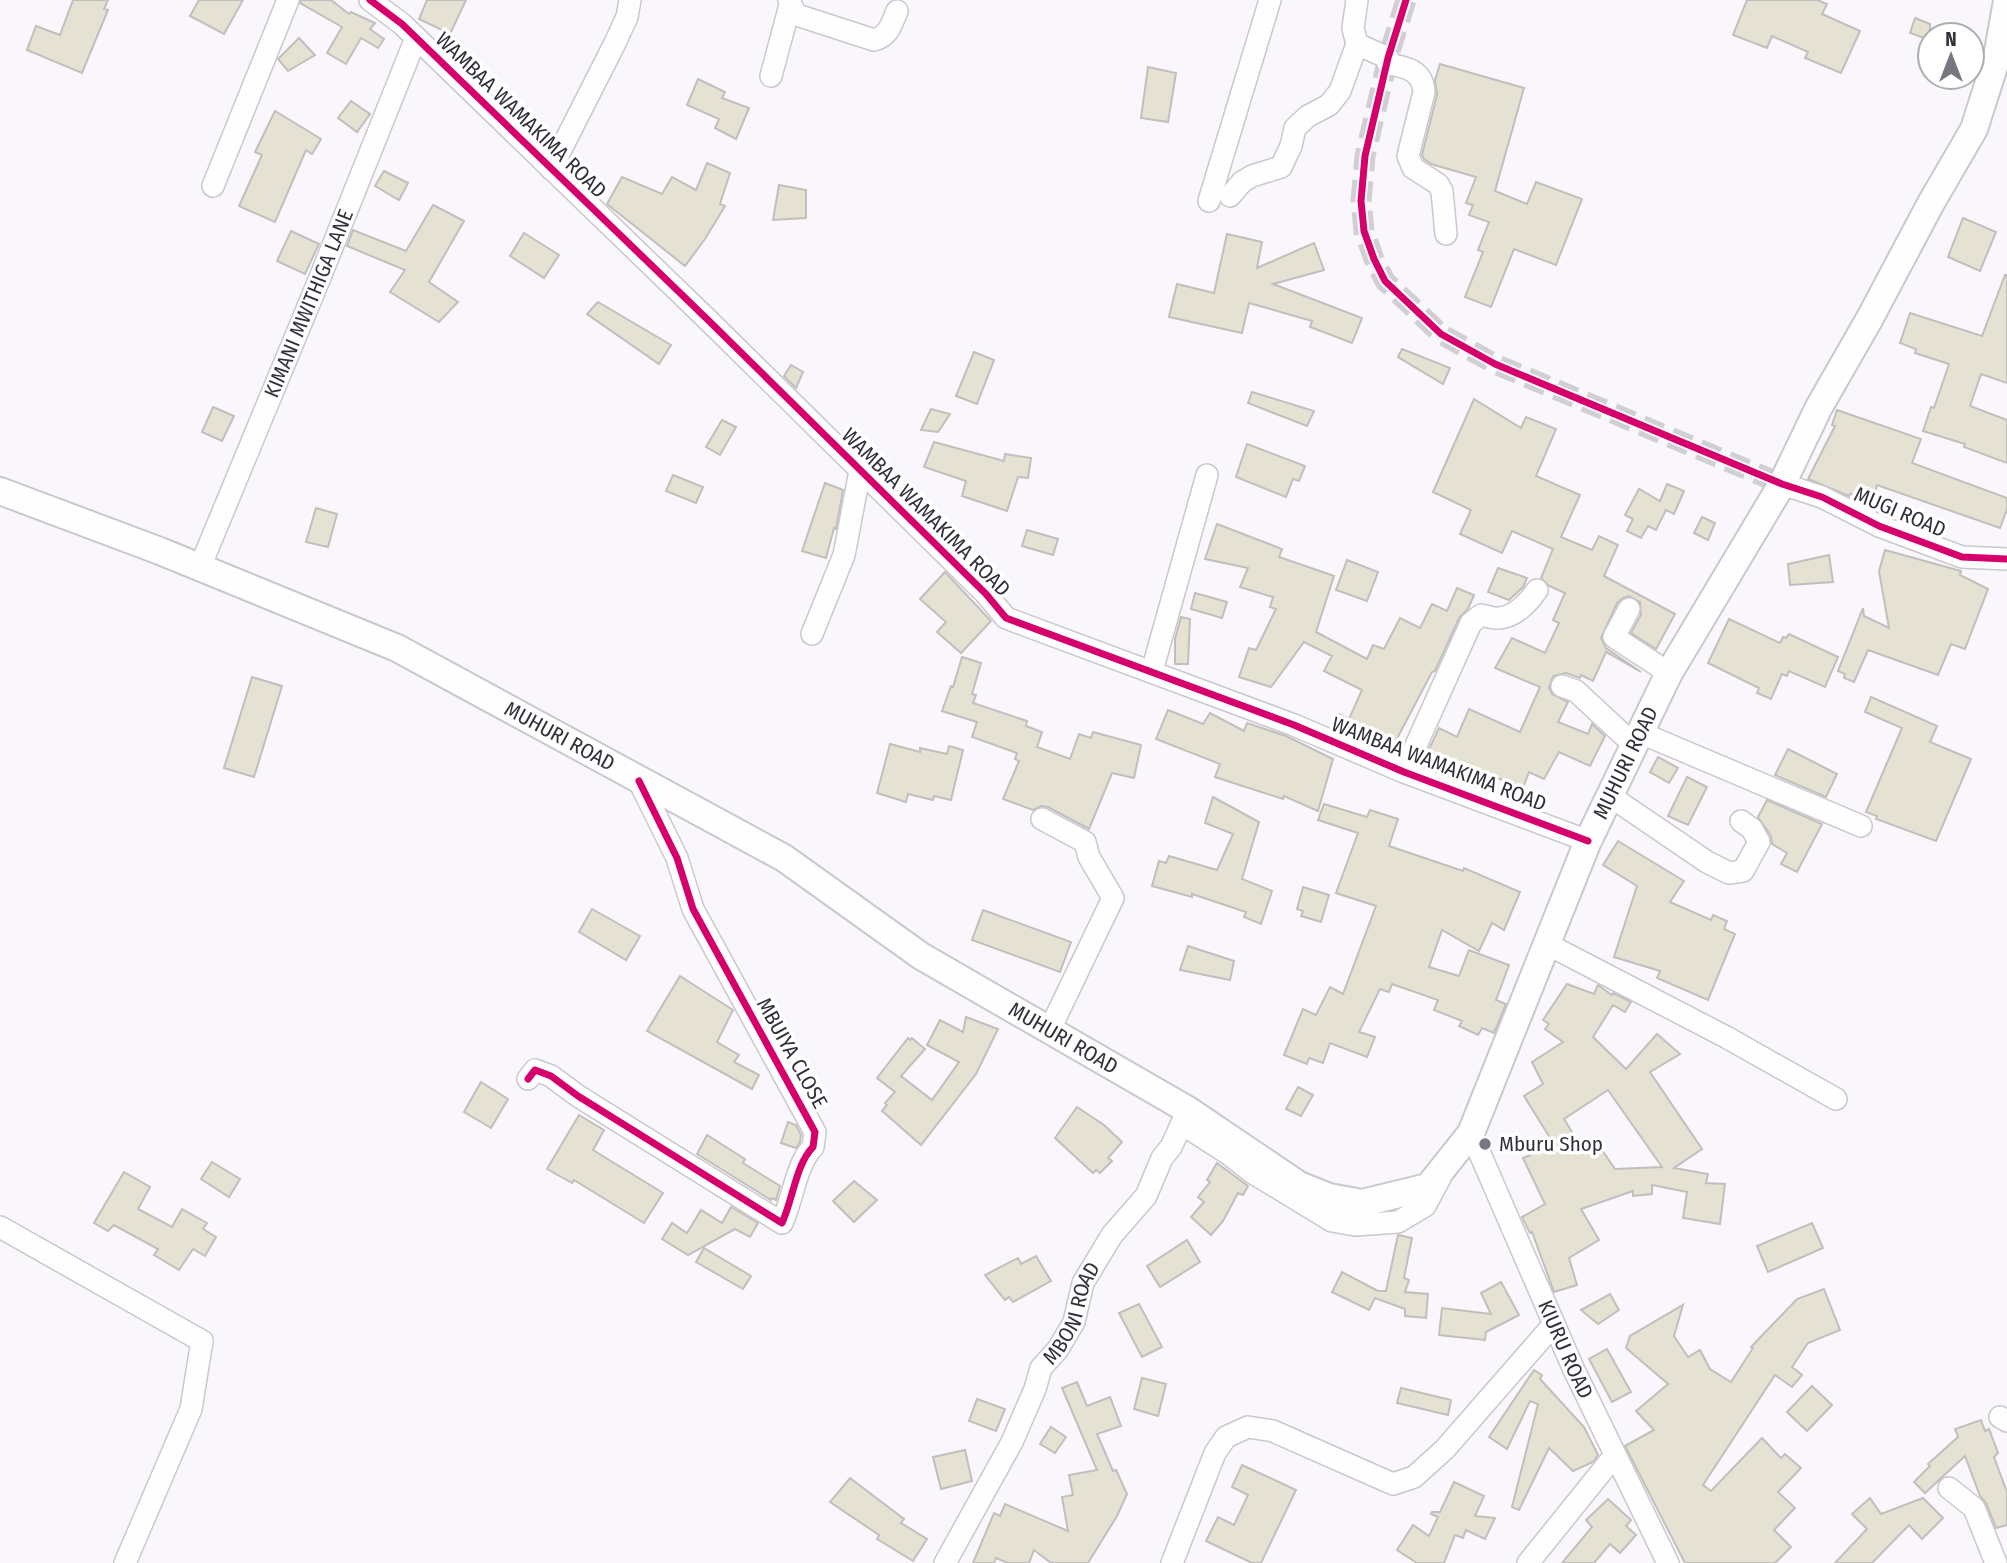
<svg xmlns="http://www.w3.org/2000/svg" width="2007" height="1563" font-family="'Fira Sans Condensed',sans-serif">
<style>
.building{fill:#e5e2d4;stroke:#c1bfbc;stroke-width:2;fill-rule:evenodd}
.lines{fill:none;stroke-linecap:round;stroke-linejoin:round}
.minor-tunnel{stroke:#d1cfd4;stroke-width:21;stroke-dasharray:21 10;stroke-linecap:butt}
.minor-casing{stroke:#cac7ce;stroke-width:24}
.major-casing{stroke:#cac7ce;stroke-width:30}
.minor{stroke:#fefefe;stroke-width:21}
.major{stroke:#fefefe;stroke-width:26}
.cycleway-casing{stroke:#fff;stroke-width:11}
.cycleway{stroke:#d6006c;stroke-width:7}
.poi-dot{fill:#78767e;stroke:#fff;stroke-width:2.5}
.labels{text-anchor:middle;dominant-baseline:central;stroke-width:7;stroke-linejoin:round;paint-order:stroke}
.street-label{font-size:21px;fill:#33303a;stroke:#fff}
.poi-label{font-size:21px;fill:#33303a;stroke:#fff;text-anchor:start}
</style>
<rect width="100%" height="100%" fill="#f9f7fb"/>
<g class="building">
<polygon points="73,0 108,0 104,9 108,10 82,73 27,50 36,26 60,35"/>
<polygon points="199,0 243,0 224,34 190,16"/>
<polygon points="301,0 331,0 349,14 351,12 375,23 370,29 384,39 378,48 361,38 346,64 327,53 342,27 300,3"/>
<polygon points="427,0 466,0 450,34 419,19"/>
<polygon points="1747,0 1817,0 1827,4 1822,14 1860,31 1841,73 1805,58 1808,52 1772,36 1767,48 1733,35"/>
<polygon points="1915,18 1930,24 1930,40 1910,33"/>
<polygon points="299,38 315,55 288,71 278,59"/>
<polygon points="1440,64 1524,88 1495,191 1527,204 1536,182 1582,199 1556,265 1514,249 1491,307 1465,297 1483,252 1478,250 1489,222 1469,215 1473,205 1466,203 1476,177 1431,164 1424,159 1422,155 1437,95 1435,80"/>
<polygon points="1148,67 1176,73 1168,122 1141,118"/>
<polygon points="698,79 725,92 722,98 749,108 736,139 715,128 719,119 687,105"/>
<polygon points="351,101 370,114 357,132 338,118"/>
<polygon points="275,111 321,139 312,154 306,150 275,222 239,206 262,155 255,152"/>
<polygon points="707,163 730,173 720,204 725,206 705,239 685,266 607,204 622,177 662,194 672,177 696,190"/>
<polygon points="384,171 408,183 399,200 375,186"/>
<polygon points="779,185 806,190 806,218 773,220"/>
<polygon points="433,205 464,221 429,282 458,302 439,322 390,292 405,270 347,246 353,230 406,251"/>
<polygon points="1963,218 1996,232 1980,271 1948,257"/>
<polygon points="291,231 319,244 305,274 277,261"/>
<polygon points="524,233 559,255 544,278 510,256"/>
<polygon points="1227,234 1262,242 1257,268 1314,243 1324,270 1273,284 1362,318 1352,343 1310,327 1312,321 1249,303 1242,333 1169,317 1177,284 1214,293"/>
<polygon points="2005,275 2007,275 2007,383 1981,374 1970,406 2007,420 2007,463 1964,447 1965,444 1923,431 1931,407 1934,408 1949,364 1915,353 1916,349 1900,343 1910,313 1982,336"/>
<polygon points="598,302 671,345 659,364 587,314"/>
<polygon points="1402,349 1450,368 1443,384 1398,357"/>
<polygon points="974,352 994,360 977,404 956,396"/>
<polygon points="791,365 803,372 796,388 784,376"/>
<polygon points="1252,392 1314,411 1307,426 1248,403"/>
<polygon points="1474,399 1521,428 1526,417 1556,429 1536,476 1580,495 1561,537 1592,550 1599,536 1618,545 1604,576 1675,614 1656,649 1631,633 1641,615 1640,602 1629,596 1623,598 1617,603 1601,638 1606,648 1641,672 1606,652 1593,681 1581,675 1580,678 1566,673 1553,676 1549,688 1552,694 1568,702 1558,722 1588,734 1592,724 1605,736 1590,766 1559,752 1544,779 1529,772 1523,788 1482,772 1478,784 1422,764 1439,728 1457,737 1469,709 1520,732 1540,687 1495,668 1512,638 1545,653 1559,623 1553,620 1565,593 1549,586 1541,578 1553,549 1512,531 1502,553 1460,534 1471,510 1433,492"/>
<polygon points="213,407 234,416 222,441 202,432"/>
<polygon points="931,409 950,414 938,432 921,430"/>
<polygon points="1837,410 1921,439 1912,463 2007,498 2007,509 2000,528 1877,485 1873,500 1850,494 1849,496 1808,479 1835,426 1832,425"/>
<polygon points="722,420 736,427 720,455 706,447"/>
<polygon points="934,442 1004,461 1005,454 1031,458 1028,478 1018,477 1007,511 962,496 966,481 924,467"/>
<polygon points="1247,444 1305,466 1299,481 1293,479 1286,497 1236,477"/>
<polygon points="673,475 703,487 696,503 666,491"/>
<polygon points="825,483 843,490 836,529 834,528 826,558 802,551"/>
<polygon points="1667,484 1684,491 1674,514 1666,510 1656,530 1648,526 1641,538 1627,531 1633,519 1625,515 1639,489 1660,501"/>
<polygon points="316,508 337,514 328,547 306,542"/>
<polygon points="1702,517 1715,523 1708,540 1694,533"/>
<polygon points="1217,524 1282,549 1279,557 1334,576 1316,632 1367,659 1373,645 1384,649 1400,618 1420,628 1432,604 1447,611 1457,588 1474,595 1468,609 1459,618 1435,671 1432,672 1390,752 1356,735 1355,737 1333,727 1339,714 1349,719 1362,690 1324,671 1332,656 1304,642 1271,687 1239,677 1249,648 1256,650 1276,609 1270,607 1273,597 1240,587 1248,568 1205,559"/>
<polygon points="1027,530 1058,539 1053,555 1022,546"/>
<polygon points="1885,550 1961,571 1960,575 1988,589 1965,649 1951,644 1938,675 1868,650 1854,682 1844,678 1845,674 1838,671 1863,608 1864,616 1889,628 1879,571"/>
<polygon points="1829,555 1833,582 1790,585 1788,564"/>
<polygon points="1347,560 1378,572 1367,601 1336,590"/>
<polygon points="1498,568 1527,578 1523,587 1509,600 1488,592"/>
<polygon points="945,572 991,621 961,653 937,632 946,622 920,599"/>
<polygon points="1195,593 1227,602 1222,618 1191,609"/>
<polygon points="1181,617 1190,619 1188,664 1175,664 1175,639"/>
<polygon points="1729,619 1780,643 1783,637 1786,638 1789,634 1838,657 1825,687 1789,671 1787,676 1782,674 1771,699 1757,693 1759,688 1708,663"/>
<polygon points="962,657 981,663 972,694 976,695 973,703 1027,721 1026,726 1042,732 1037,747 1070,759 1079,734 1091,738 1093,732 1141,745 1134,778 1112,773 1089,829 1048,807 1041,806 1033,810 1003,799 1019,761 1015,759 1017,753 972,737 977,722 942,711 951,686 953,687"/>
<polygon points="252,677 282,686 254,777 224,768"/>
<polygon points="1871,697 1937,726 1930,742 1971,759 1936,841 1876,819 1877,816 1866,812 1902,728 1865,712"/>
<polygon points="1168,710 1203,724 1210,713 1244,731 1247,723 1286,736 1333,759 1318,811 1284,796 1283,799 1215,777 1220,764 1156,739"/>
<polygon points="890,744 920,752 920,748 947,754 949,746 963,750 951,800 934,796 933,800 908,794 906,802 877,793"/>
<polygon points="1788,749 1837,774 1826,797 1775,775"/>
<polygon points="1658,757 1678,768 1669,783 1650,772"/>
<polygon points="1687,777 1707,787 1688,825 1668,816"/>
<polygon points="1213,797 1259,822 1242,879 1272,891 1261,924 1244,917 1246,912 1192,894 1192,897 1152,886 1159,861 1166,863 1169,856 1217,870 1233,834 1205,823"/>
<polygon points="1767,800 1822,824 1797,872 1781,864 1787,853 1772,844 1771,836 1758,817"/>
<polygon points="1324,804 1367,817 1370,810 1398,819 1389,846 1463,871 1464,868 1520,892 1504,930 1492,923 1479,951 1442,930 1429,967 1459,976 1469,950 1509,965 1496,1000 1506,1004 1494,1033 1482,1028 1478,1035 1459,1026 1462,1021 1434,1010 1438,1000 1392,984 1389,992 1380,989 1359,1032 1375,1037 1367,1057 1330,1043 1323,1063 1309,1058 1307,1064 1284,1055 1303,1009 1316,1015 1330,987 1343,994 1376,906 1336,893 1358,833 1318,820"/>
<polygon points="1618,841 1684,881 1670,902 1711,920 1713,915 1727,921 1724,929 1735,934 1708,1000 1657,978 1660,971 1614,957 1637,886 1603,865"/>
<polygon points="1303,887 1329,895 1321,922 1301,916 1303,911 1297,909"/>
<polygon points="592,909 640,936 626,960 579,932"/>
<polygon points="983,910 1071,942 1060,972 972,940"/>
<polygon points="1188,946 1234,961 1230,980 1180,970"/>
<polygon points="680,976 733,1010 717,1042 739,1055 734,1062 759,1075 752,1089 647,1031"/>
<path d="M1567 984 1594 994 1598 985 1612 995 1613 993 1631 1002 1625 1012 1613 1005 1593 1037 1626 1069 1657 1034 1680 1054 1650 1072 1702 1149 1674 1168 1708 1174 1706 1183 1725 1184 1720 1224 1683 1218 1687 1192 1652 1185V1194L1633 1196V1191L1581 1209 1599 1240 1569 1258 1577 1285 1554 1292 1532 1232 1530 1233 1522 1217 1545 1204 1523 1158 1531 1155 1530 1151 1552 1141 1524 1096 1543 1084 1532 1062 1563 1042 1545 1029 1549 1024 1543 1020ZM1608 1090 1662 1167 1615 1169 1598 1144 1584 1152 1564 1119Z"/>
<polygon points="966,1017 998,1029 976,1074 921,1145 882,1111 887,1105 885,1103 895,1092 877,1078 908,1038 910,1040 912,1038 925,1049 901,1076 932,1100 959,1062 927,1045 940,1020 963,1032"/>
<polygon points="481,1082 508,1099 491,1128 464,1112"/>
<polygon points="1298,1087 1313,1095 1301,1116 1286,1109"/>
<polygon points="1077,1107 1104,1125 1122,1142 1108,1158 1112,1161 1100,1173 1096,1170 1093,1173 1055,1138"/>
<polygon points="579,1115 604,1130 593,1150 663,1193 644,1223 574,1180 572,1183 547,1169"/>
<polygon points="788,1122 796,1125 801,1135 800,1142 796,1148 781,1143"/>
<polygon points="707,1135 745,1159 743,1163 780,1186 776,1200 772,1198 771,1200 697,1154"/>
<polygon points="212,1162 240,1179 229,1197 201,1179"/>
<polygon points="1217,1163 1248,1186 1243,1195 1238,1193 1223,1221 1211,1235 1191,1217 1204,1202 1198,1197 1210,1182 1207,1180"/>
<polygon points="124,1172 150,1187 138,1209 172,1227 182,1209 207,1223 203,1229 216,1237 205,1256 193,1249 179,1270 154,1255 158,1249 114,1225 108,1231 94,1223"/>
<polygon points="854,1181 877,1200 854,1222 833,1201"/>
<polygon points="731,1207 758,1223 750,1237 735,1229 688,1255 662,1239 672,1223 687,1233 701,1210 722,1223"/>
<polygon points="1812,1223 1823,1248 1768,1272 1757,1246"/>
<polygon points="1398,1235 1412,1238 1404,1278 1409,1280 1405,1292 1428,1294 1426,1318 1405,1316 1405,1309 1375,1298 1369,1310 1332,1292 1342,1272 1378,1291 1386,1291"/>
<polygon points="1187,1240 1200,1262 1160,1287 1147,1266"/>
<polygon points="704,1248 751,1276 743,1289 696,1262"/>
<polygon points="1036,1256 1051,1281 1013,1302 1009,1297 1005,1300 985,1275 1018,1258 1021,1264"/>
<polygon points="1501,1282 1519,1315 1486,1332 1485,1340 1439,1335 1442,1308 1491,1314 1481,1293"/>
<polygon points="1824,1289 1840,1330 1808,1343 1792,1367 1802,1375 1792,1387 1775,1375 1703,1485 1711,1491 1762,1438 1781,1458 1785,1454 1801,1468 1778,1492 1795,1508 1774,1530 1791,1547 1775,1563 1685,1563 1625,1446 1654,1430 1636,1411 1668,1384 1626,1348 1630,1336 1683,1305 1674,1336 1688,1357 1700,1350 1710,1369 1731,1382 1753,1348 1751,1347 1797,1299"/>
<polygon points="1610,1294 1619,1310 1598,1324 1581,1310"/>
<polygon points="1139,1304 1162,1347 1142,1357 1119,1313"/>
<polygon points="1607,1349 1631,1392 1612,1402 1589,1359"/>
<polygon points="1534,1370 1542,1375 1540,1379 1584,1427 1598,1455 1593,1462 1573,1471 1549,1448 1519,1510 1512,1507 1538,1404 1530,1401 1507,1449 1489,1437"/>
<polygon points="1142,1378 1166,1384 1158,1416 1134,1409"/>
<polygon points="1077,1382 1087,1406 1110,1397 1121,1426 1097,1434 1113,1471 1116,1470 1127,1494 1117,1516 1088,1563 1051,1563 1034,1550 1029,1563 1008,1563 996,1558 994,1563 973,1563 994,1513 1000,1516 1005,1504 1068,1531 1062,1497 1073,1495 1069,1475 1097,1470 1062,1388"/>
<polygon points="1812,1386 1832,1405 1807,1431 1787,1412"/>
<polygon points="1401,1388 1451,1400 1448,1415 1397,1403"/>
<polygon points="977,1399 1005,1409 996,1431 969,1421"/>
<polygon points="1981,1420 1985,1431 1989,1429 1998,1453 1994,1457 2007,1492 2007,1525 1996,1528 1986,1503 1980,1496 1965,1456 1925,1493 1914,1482 1930,1466 1928,1464 1958,1437 1955,1429"/>
<polygon points="1051,1427 1066,1437 1055,1453 1040,1444"/>
<polygon points="965,1450 972,1481 941,1489 933,1457"/>
<polygon points="1242,1465 1296,1490 1261,1563 1252,1563 1206,1541 1218,1517 1234,1525 1248,1495 1232,1487"/>
<polygon points="850,1478 904,1519 901,1523 927,1539 913,1561 877,1539 879,1535 830,1502"/>
<polygon points="1454,1482 1484,1496 1475,1516 1495,1518 1485,1539 1466,1530 1463,1538 1455,1535 1444,1563 1417,1563 1397,1550 1413,1525 1429,1536 1438,1517 1431,1514 1432,1512 1440,1512"/>
<polygon points="1870,1498 1881,1514 1923,1498 1943,1518 1922,1539 1909,1525 1872,1563 1835,1563 1867,1529 1852,1514"/>
<polygon points="1608,1499 1631,1520 1626,1526 1636,1535 1620,1553 1610,1544 1594,1563 1562,1563 1592,1527 1586,1520"/>
</g>
<g class="lines">
<polyline class="minor-tunnel" points="1406,0 1388,58 1365,156 1361,201 1364,231 1374,259 1385,281 1441,334 1495,364 1782,484"/>
<defs>
<g id="minor">
<polyline points="370,0 402,24 707,319 986,594 1006,618 1294,725 1404,772 1588,841"/>
<path d="M789 0 795 13 800 16 874 40C889 36 891 25 897 11"/>
<polyline points="1357,0 1353,28 1357,44 1388,58"/>
<path d="M1388 64C1407 67 1423 71 1424 92L1408 156 1413 168 1438 184 1442 191 1446 234"/>
<polyline points="771,76 790,5"/>
<polyline points="551,169 614,45 627,17 630,0"/>
<polyline points="213,186 288,0"/>
<polyline points="1230,196 1242,182 1252,176 1281,167 1291,146 1295,128 1308,116 1329,105 1340,91 1357,44"/>
<polyline points="1209,201 1270,0"/>
<polyline points="1782,484 1822,497 1879,526 1962,557 2007,559"/>
<path id="s1" d="M200 567 319 280 416 38"/>
<polyline points="1629,609 1614,637 1669,673"/>
<polyline points="812,634 844,555 860,471"/>
<polyline points="1152,671 1207,475"/>
<polyline points="1562,686 1576,691 1634,745"/>
<polyline points="1641,733 1861,826"/>
<path d="M1404 772 1471 623 1481 615C1486 616 1494 619 1499 618 1515 617 1529 602 1537 590"/>
<polyline points="1610,796 1707,862 1729,873 1743,871 1759,842 1752,829 1741,821"/>
<polyline points="1042,819 1085,842 1089,857 1113,898 1050,1029"/>
<polyline points="1547,944 1726,1037 1836,1099"/>
<path d="M528 1079 535 1070 551 1076 578 1096 782 1223C793 1199 796 1164 813 1147L815 1132 693 909 677 858 639 781"/>
<polyline points="1182,1124 1230,1155 1253,1173 1332,1221 1355,1225 1398,1222 1425,1206 1441,1176"/>
<path id="s2" d="M1471 1133 1574 1370 1668 1563"/>
<polyline points="0,1227 202,1341 191,1409 125,1563"/>
<polyline points="2000,1417 2007,1421"/>
<polyline points="1949,1488 1974,1508 1996,1563"/>
<path id="s3" d="M945 1563 1012 1442 1035 1389 1041 1368 1058 1349 1074 1322 1083 1283 1112 1235 1146 1196 1162 1158 1171 1147 1188 1110"/>
<polyline points="1172,1563 1215,1453 1226,1437 1248,1427 1273,1431 1393,1484 1414,1477 1445,1449 1554,1324"/>
<polyline points="1528,1563 1615,1455"/>
</g>
<g id="major">
<path id="s4" d="M0 491 160 551 397 648 784 858 921 956 1188 1110 1299 1185 1329 1197 1362 1203 1428 1187 1471 1133 1588 841 1669 673 1782 484 1819 407 1870 318 1931 203 1974 129 1997 57 2007 1"/>
</g>
</defs>
<use href="#minor" class="minor-casing"/>
<use href="#major" class="major-casing"/>
<use href="#minor" class="minor"/>
<use href="#major" class="major"/>
<defs>
<g id="cycleway">
<polyline points="370,0 402,24 707,319 986,594 1006,618 1294,725 1404,772 1588,841"/>
<polyline points="1406,0 1388,58 1365,156 1361,201 1364,231 1374,259 1385,281 1441,334 1495,364 1782,484 1822,497 1879,526 1962,557 2007,559"/>
<path d="M528 1079 535 1070 551 1076 578 1096 782 1223C793 1199 796 1164 813 1147L815 1132 693 909 677 858 639 781"/>
</g>
</defs>
<use href="#cycleway" class="cycleway-casing"/>
<use href="#cycleway" class="cycleway"/>
</g>
<circle class="poi-dot" cx="1485" cy="1144" r="7"/>
<g class="labels">
<g class="street-label">
<text transform="translate(521 115) rotate(44)">WAMBAA WAMAKIMA ROAD</text>
<text stroke="none"><textPath href="#s1" startOffset="285">KIMANI MWITHIGA LANE</textPath></text>
<text transform="translate(926 512) rotate(45)">WAMBAA WAMAKIMA ROAD</text>
<text transform="translate(1900 512) rotate(23)">MUGI ROAD</text>
<text stroke="none"><textPath href="#s4" startOffset="612">MUHURI ROAD</textPath></text>
<text stroke="none"><textPath href="#s4" startOffset="2082">MUHURI ROAD</textPath></text>
<text transform="translate(1439 764) rotate(21)">WAMBAA WAMAKIMA ROAD</text>
<text stroke="none"><textPath href="#s4" startOffset="1200">MUHURI ROAD</textPath></text>
<text transform="translate(792 1053) rotate(61)">MBUIYA CLOSE</text>
<text stroke="none"><textPath href="#s3" startOffset="282">MBONI ROAD</textPath></text>
<text stroke="none"><textPath href="#s2" startOffset="236">KIURU ROAD</textPath></text>
</g>
<g class="poi-label">
<text x="1499" y="1144">Mburu Shop</text>
</g>
</g>
<g transform="translate(1951 56)"><circle r="33" fill="#ffffff" stroke="#adacb0" stroke-width="2"/>
<path d="M0-5L12 26L0 18L-12 26Z" fill="#78767e"/>
<text y="-10" font-size="19" font-weight="bold" text-anchor="middle" fill="#33303a">N</text>
</g>
</svg>
